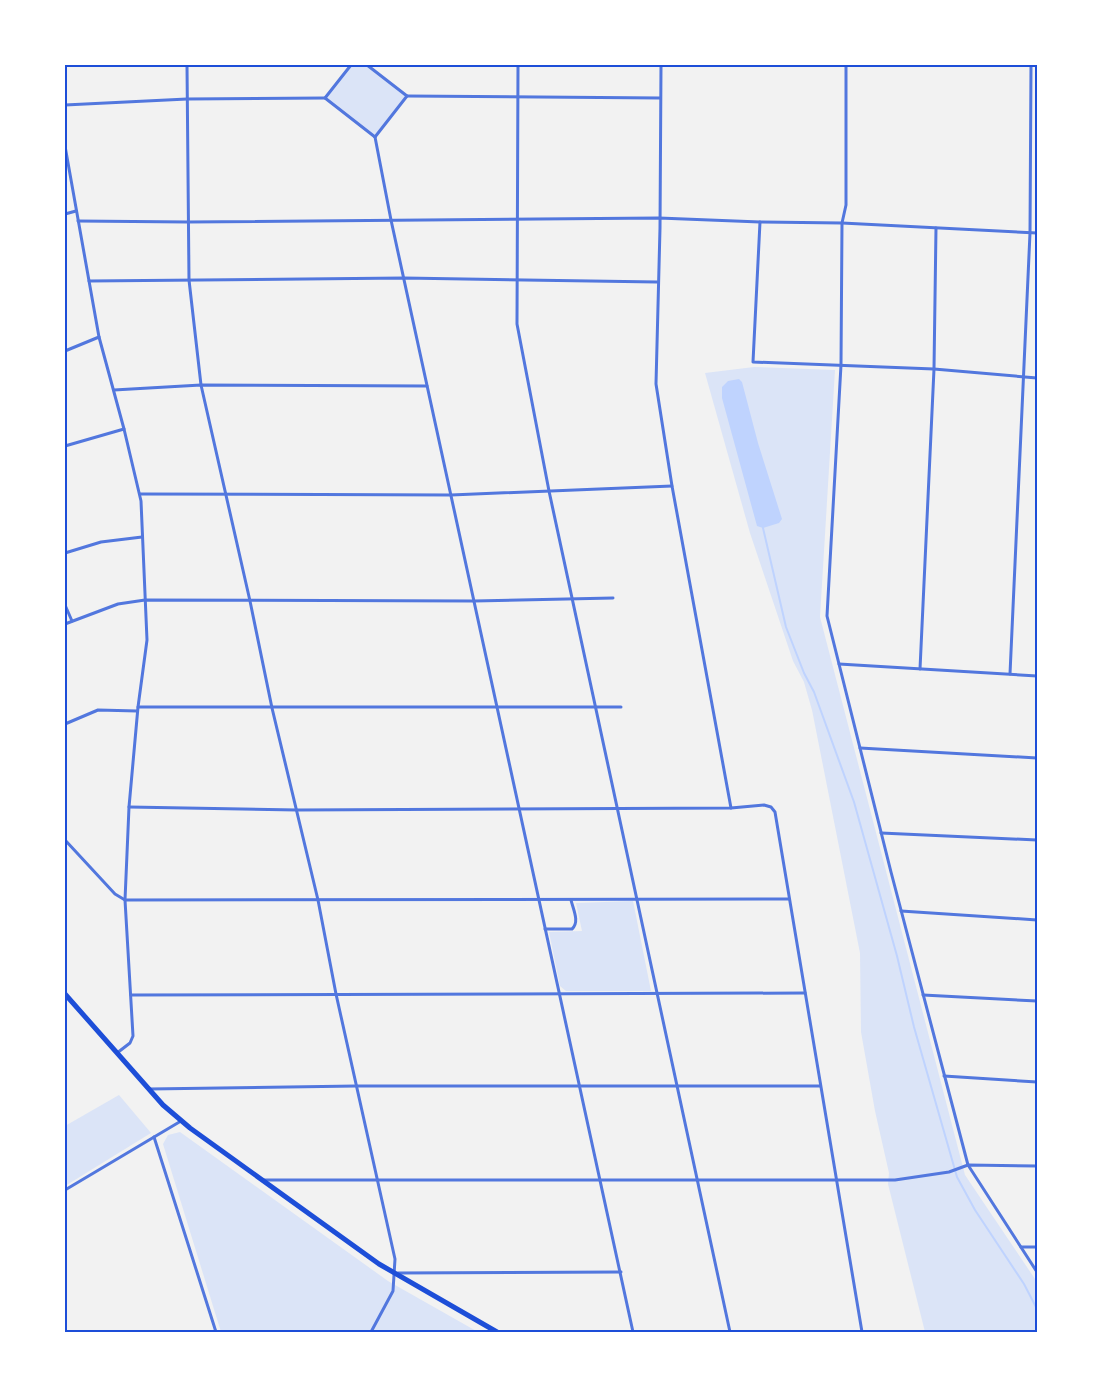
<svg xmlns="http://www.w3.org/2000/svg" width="1102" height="1397" font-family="'Times New Roman',serif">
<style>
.green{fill:#dbe4f7}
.water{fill:#bfd3fe}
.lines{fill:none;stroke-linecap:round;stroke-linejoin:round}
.stream{stroke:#bfd3fe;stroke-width:2}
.minor{stroke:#5277de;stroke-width:3}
.primary{stroke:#1d4ed8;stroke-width:5}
.neatline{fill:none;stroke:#1d4ed8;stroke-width:2}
</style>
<rect width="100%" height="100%" fill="#f2f2f2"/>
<g class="green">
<polygon points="351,65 367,65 407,96 375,137 325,98"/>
<polygon points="754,367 835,370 820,617 965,1175 1037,1282 1037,1332 925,1332 888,1184 889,1173 875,1111 861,1032 860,953 812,710 804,682 793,661 750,533 705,373"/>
<polygon points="633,901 651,991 566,991 560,986 549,932 582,931 576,903"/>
<polygon points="119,1095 151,1133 65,1186 65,1126"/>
<polygon points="180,1132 388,1281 478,1332 221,1332 163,1144 168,1135"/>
</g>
<polygon class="water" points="739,379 742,382 758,443 782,519 779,523 763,528 757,526 722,398 722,387 728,381"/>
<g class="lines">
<polyline class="stream" points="763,528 786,627 804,673 814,692 854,802 897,956 914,1027 957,1177 975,1210 1024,1284 1037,1309"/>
<g class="minor">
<polyline points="187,65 189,280 201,385 250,601 272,708 318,900 336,994 395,1259 393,1291 371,1332"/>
<polyline points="351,65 325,98 375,137"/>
<polyline points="367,65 407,96 375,137"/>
<polyline points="518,65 517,324 549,491 730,1332"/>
<polyline points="661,65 660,228 656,384 672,486 731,808"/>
<polyline points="846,65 846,205 842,223 841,365 827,616 891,872 968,1165 1037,1272"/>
<polyline points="407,96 660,98"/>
<polyline points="65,105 187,99 325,98"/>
<polyline points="375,137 391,220 633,1332"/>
<polyline points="65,146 99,337 124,429 141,501 147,640 138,707 129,807 125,900 133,1036 130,1043 117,1053"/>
<polyline points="65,214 76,211"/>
<polyline points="78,221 188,222 659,218 760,222 842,223 1037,233"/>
<polyline points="760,222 753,362 934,369 1037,378"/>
<polyline points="89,281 404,278 657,282"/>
<polyline points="65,351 99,337"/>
<polyline points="114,390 201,385 427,386"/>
<polyline points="65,446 124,429"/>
<polyline points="140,494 451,495 672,486"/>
<polyline points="65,553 101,542 142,537"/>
<polyline points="65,605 72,621"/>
<polyline points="65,624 118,604 145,600 474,601 613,598"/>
<polyline points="839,664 1037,676"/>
<polyline points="920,669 934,369 936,228"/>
<polyline points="1010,674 1030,233 1031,65"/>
<polyline points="138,707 621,707"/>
<polyline points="65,724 98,710 137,711"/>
<polyline points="860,748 1037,758"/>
<polyline points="129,807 297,810 731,808 764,805 771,807 775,812 862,1332"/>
<polyline points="881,833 1037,840"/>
<polyline points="65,840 115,894 125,900 789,899"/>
<polyline points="901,911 1037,920"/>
<path d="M545 929H572C580 922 573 909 571 900"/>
<polyline points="131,995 805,993"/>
<polyline points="923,995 1037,1001"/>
<polyline points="944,1076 1037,1082"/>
<polyline points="149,1089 356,1086 820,1086"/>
<polyline points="154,1137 216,1332"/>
<polyline points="264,1180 895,1180 949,1172 968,1165 1037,1166"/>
<polyline points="65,1190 181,1121"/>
<polyline points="1021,1247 1037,1247"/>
<polyline points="398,1273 621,1272"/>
</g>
<polyline class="primary" points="65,994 163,1105 190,1128 379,1264 497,1332"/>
</g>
<rect width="1102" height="1397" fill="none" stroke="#ffffff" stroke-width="132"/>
<rect x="66" y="66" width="970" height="1265" class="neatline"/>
</svg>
